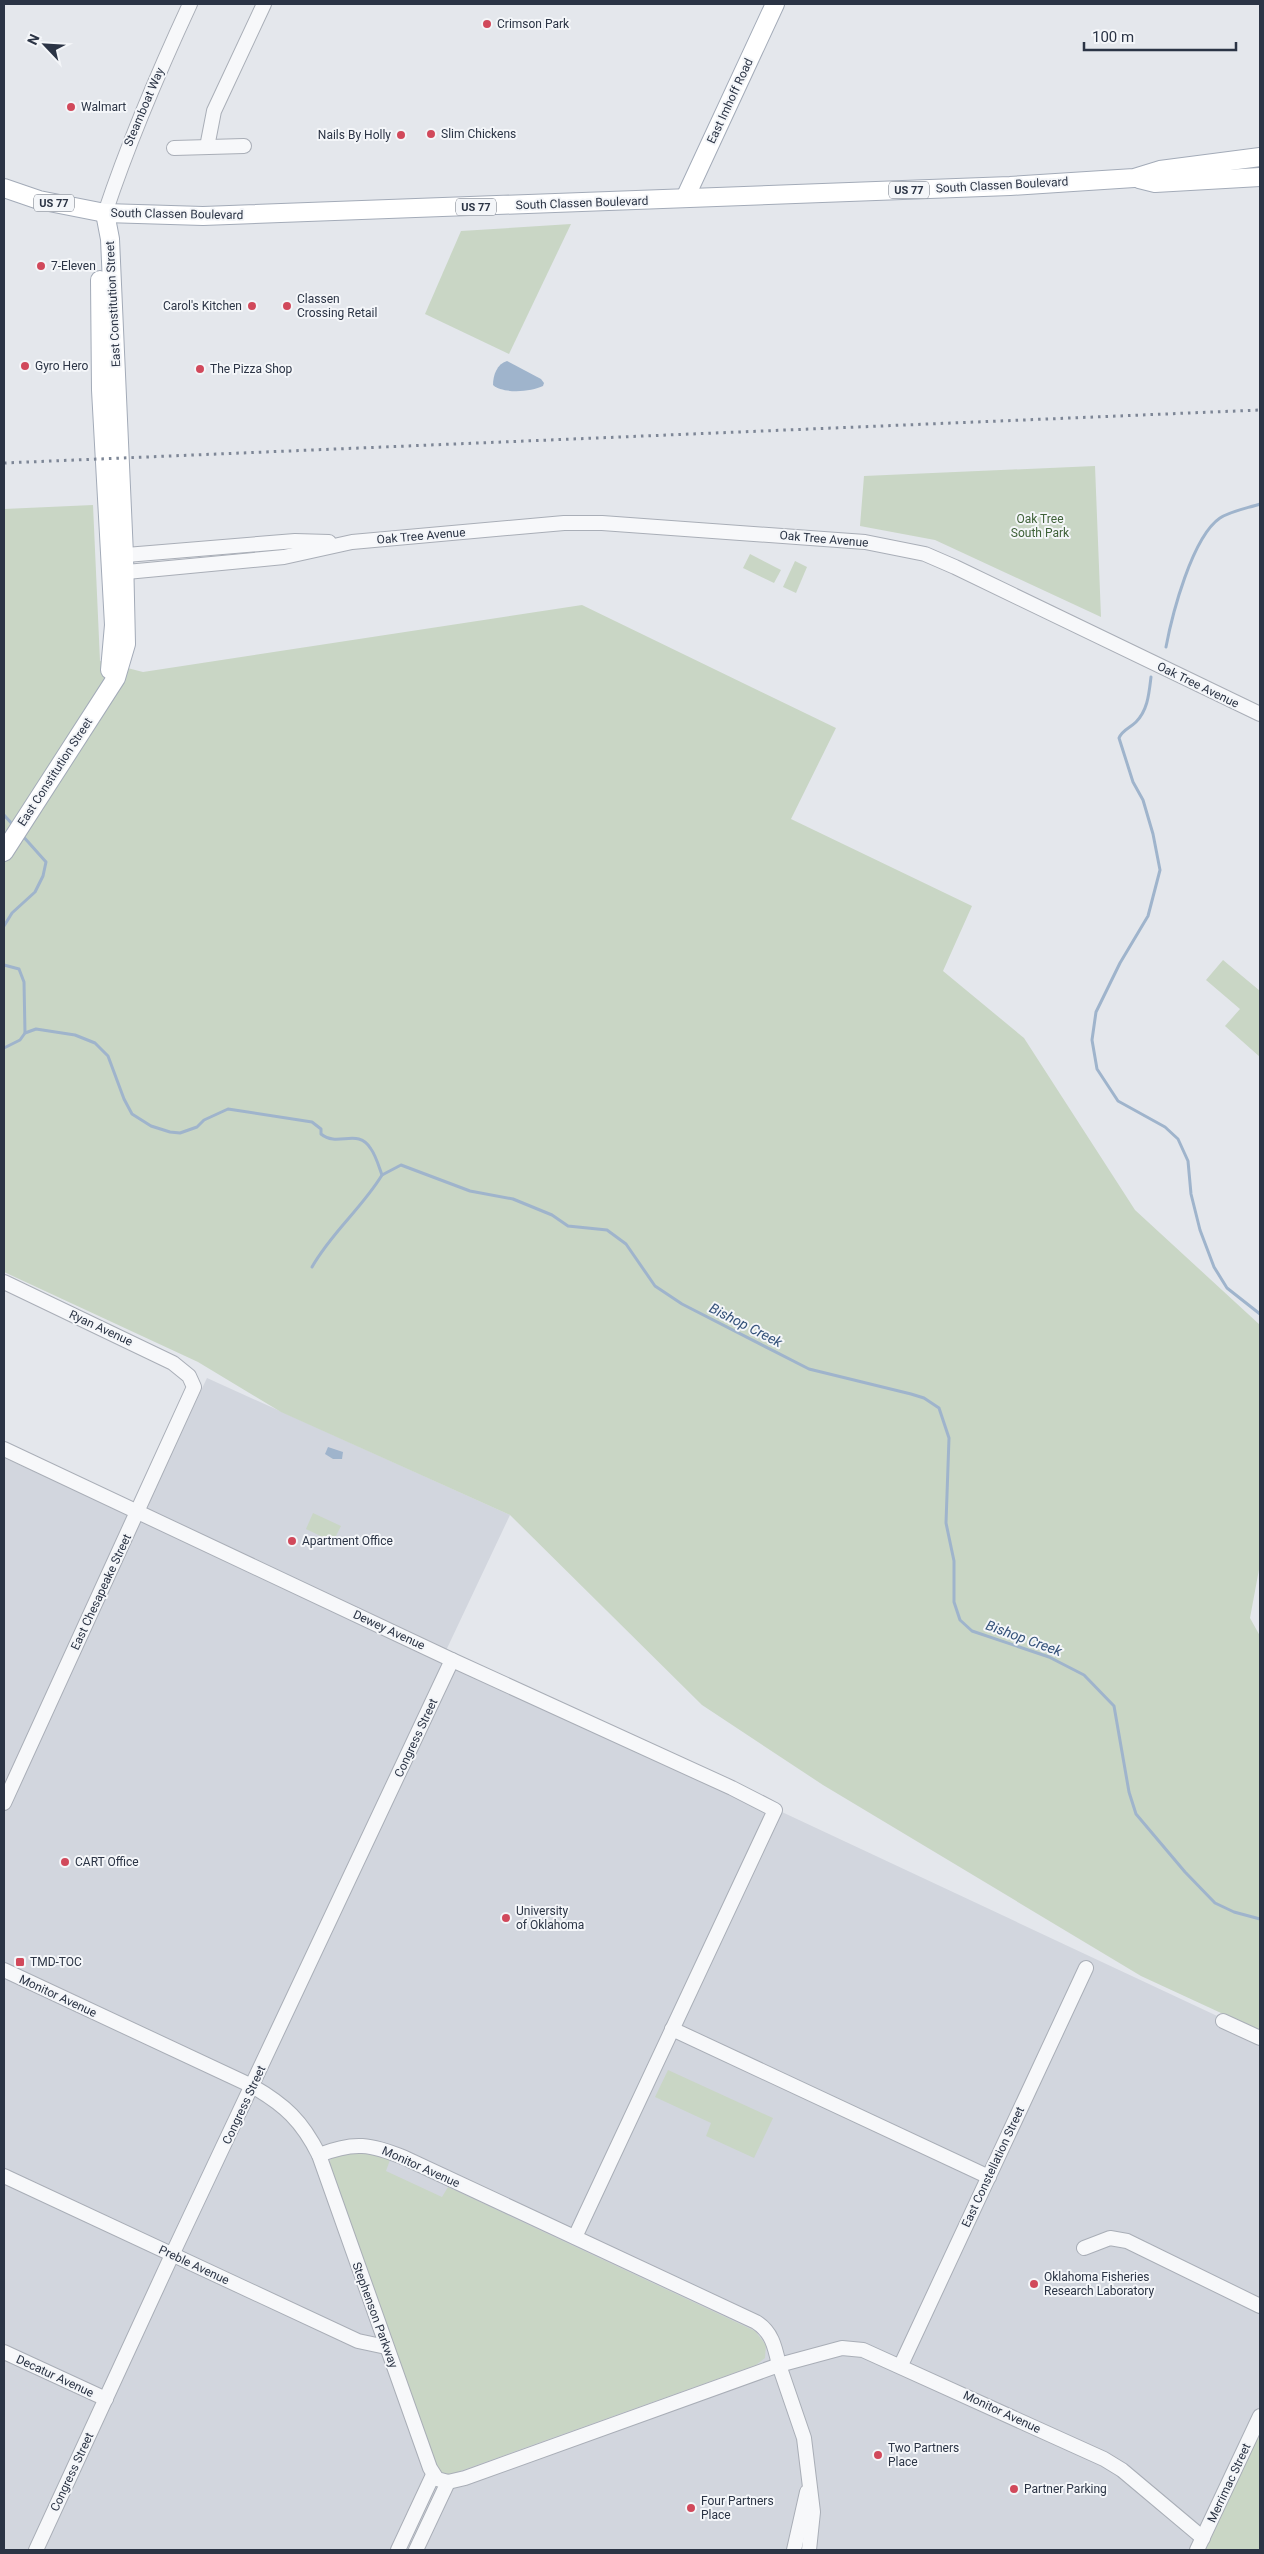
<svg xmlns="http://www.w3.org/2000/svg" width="1264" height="2554" font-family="Roboto,sans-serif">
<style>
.built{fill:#d2d6de}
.green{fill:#c9d6c5}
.water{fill:#9fb4cc}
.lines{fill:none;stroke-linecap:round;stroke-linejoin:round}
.stream{stroke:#9fb4cc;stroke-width:3}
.minor-casing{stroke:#a9aeb7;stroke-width:16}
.major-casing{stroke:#a3abb8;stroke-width:20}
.minor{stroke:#f7f8fa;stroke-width:14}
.major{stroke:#fff;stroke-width:18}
.rail{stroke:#7d8696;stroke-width:3;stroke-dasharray:2.5 5;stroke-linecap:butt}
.poi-dot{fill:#d1495b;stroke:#f4f6f9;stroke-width:2}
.labels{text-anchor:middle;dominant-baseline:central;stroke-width:4;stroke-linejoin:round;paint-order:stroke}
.shield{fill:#f4f6f9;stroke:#676e7b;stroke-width:1}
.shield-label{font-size:11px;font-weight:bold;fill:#2b3445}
.poi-label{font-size:12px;fill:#2b3445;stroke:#f4f6f9;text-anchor:start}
.street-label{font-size:12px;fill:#2b3445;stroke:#f4f6f9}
.park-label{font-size:12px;fill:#3f6138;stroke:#f4f6f9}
.water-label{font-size:14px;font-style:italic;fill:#34527a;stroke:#f4f6f9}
</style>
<rect width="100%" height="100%" fill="#e4e7ec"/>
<polygon class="built" points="207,1378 510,1515 442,1659 767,1805 1260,2036 1260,2550 4,2550 4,1458 139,1519"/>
<g class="green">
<polygon points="571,224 509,354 425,314 461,231"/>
<polygon points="1095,466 1101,617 935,540 860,526 864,476"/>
<polygon points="93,505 100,661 143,672 582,605 836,728 791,819 972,906 943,971 1024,1038 1135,1210 1260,1325 1260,1564 1250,1618 1260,1636 1260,2031 1141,1976 823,1785 702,1705 510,1515 281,1412 198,1362 4,1272 4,509"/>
<polygon points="750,554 781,570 774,583 743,568"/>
<polygon points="795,561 807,567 796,593 783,587"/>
<polygon points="1223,960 1260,991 1260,1057 1225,1026 1240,1009 1206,980"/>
<polygon points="313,1513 341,1526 333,1542 306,1529"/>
<polygon points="668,2070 773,2118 754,2158 706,2136 711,2123 655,2097"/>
<polygon points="353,2149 391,2157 386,2171 442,2197 448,2187 755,2331 766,2345 765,2358 756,2365 449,2475 441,2473 436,2468 329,2167 331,2157"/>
<polygon points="1260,2431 1260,2550 1204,2550"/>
</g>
<g class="water">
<path d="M507 361 541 379 544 383 543 386C531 392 503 394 493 385 493 375 497 364 507 361Z"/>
<polygon points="328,1447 343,1452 342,1459 333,1459 325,1454"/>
</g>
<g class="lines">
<g class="stream">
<path d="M1166 647C1172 615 1192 537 1220 518 1231 511 1248 508 1260 504"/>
<path d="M1151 677C1149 693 1148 710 1136 722 1130 728 1122 730 1119 738L1133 782 1143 800 1153 834 1160 870 1148 916 1120 963 1096 1012 1092 1040 1097 1069 1118 1101 1165 1127 1178 1139 1188 1161 1191 1194 1200 1230 1214 1267 1227 1288 1260 1314"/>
<polyline points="4,815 14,826"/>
<polyline points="4,926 12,913 35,892 43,876 46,862 21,834"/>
<polyline points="4,965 19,969 24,982 25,1033"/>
<path d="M4 1048 20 1040 25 1033 36 1029 75 1035 95 1043 108 1056 124 1099 132 1114 151 1126 170 1132 180 1133 197 1127 204 1120 228 1109 312 1122 321 1129V1134C338 1148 358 1127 371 1149 376 1156 379 1167 382 1175L401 1165 470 1191 513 1199 552 1215 568 1226 607 1230 626 1244 655 1286 682 1304 809 1369 911 1394 924 1398 939 1408 949 1438 946 1523 954 1561V1602L960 1620 972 1631 1049 1657 1084 1675 1114 1706 1129 1792 1136 1814 1185 1872 1215 1903 1234 1912 1260 1919"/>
<path d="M312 1267C331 1233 362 1208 382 1175"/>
</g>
<defs>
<g id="minor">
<polyline points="207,147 214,111 264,4"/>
<polyline points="174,148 244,146"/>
<path d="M105 213C129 141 158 73 190 4"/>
<polyline points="114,556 295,541 329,542"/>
<polyline points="116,573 284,557 352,542 564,523 602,523 865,542 925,554 955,567 1260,714"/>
<polyline points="4,1282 173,1363 189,1376 194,1387 4,1803"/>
<polyline points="4,1449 452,1660 732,1788 775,1810 575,2237"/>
<path d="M4 1970 252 2086C285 2105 302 2121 319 2155L430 2468 437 2479 448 2482 465 2478 779 2365 804 2438 813 2512 809 2550"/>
<polyline points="1223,2021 1260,2038"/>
<polyline points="672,2029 989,2177"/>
<path d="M319 2155C354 2141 371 2144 405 2158L756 2322C772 2332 775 2347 779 2365L842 2348 863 2350 1104 2459 1122 2470 1203 2538"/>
<polyline points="4,2176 358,2341 386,2347"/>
<polyline points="1084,2248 1110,2238 1127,2241 1260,2306"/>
<polyline points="4,2352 106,2399"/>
<polyline points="901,2365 1086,1968"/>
<polyline points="36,2550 172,2255 452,1660"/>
<polyline points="398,2550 433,2475"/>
<polyline points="416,2550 448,2482"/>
<polyline points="794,2550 807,2492"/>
<polyline points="1197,2550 1260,2416"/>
</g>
<g id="major">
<polyline points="1139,179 1155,183 1260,177"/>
<polyline points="4,188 39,200 105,213 203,216 1010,186 1134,178 1160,170 1260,157"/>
<polyline points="685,198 775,4"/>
<polyline points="100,280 101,390 114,625 110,670"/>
<polyline points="4,852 116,678 126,644 124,555 110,239 105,213"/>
</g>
</defs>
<use href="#minor" class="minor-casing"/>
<use href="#major" class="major-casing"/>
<use href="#minor" class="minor"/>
<use href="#major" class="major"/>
<polyline class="rail" points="4,463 1260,410"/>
</g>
<g class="poi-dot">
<circle cx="487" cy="24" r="5"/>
<circle cx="71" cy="107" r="5"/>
<circle cx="431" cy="134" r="5"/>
<circle cx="401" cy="135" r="5"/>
<circle cx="41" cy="266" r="5"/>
<circle cx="252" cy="306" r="5"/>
<circle cx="287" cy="306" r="5"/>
<circle cx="25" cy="366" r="5"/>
<circle cx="200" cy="369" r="5"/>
<circle cx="292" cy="1541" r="5"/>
<circle cx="65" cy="1862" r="5"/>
<circle cx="506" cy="1918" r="5"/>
<rect x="15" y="1957" width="10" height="10" rx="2.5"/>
<circle cx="1034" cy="2284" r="5"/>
<circle cx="878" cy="2455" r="5"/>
<circle cx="1014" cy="2489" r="5"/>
<circle cx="691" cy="2508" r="5"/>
</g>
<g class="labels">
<g class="shield">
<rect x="889" y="181.5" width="40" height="17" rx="4"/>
<rect x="34" y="194.5" width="40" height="17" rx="4"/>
<rect x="456" y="198.5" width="40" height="17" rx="4"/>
</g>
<g class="shield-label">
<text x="909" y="190">US 77</text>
<text x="54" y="203">US 77</text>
<text x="476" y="207">US 77</text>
</g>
<g class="poi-label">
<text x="497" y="24">Crimson Park</text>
<text x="81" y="107">Walmart</text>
<text x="441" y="134">Slim Chickens</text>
<text x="391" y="135" text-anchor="end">Nails By Holly</text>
<text x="51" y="266">7-Eleven</text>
<text x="297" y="299">Classen<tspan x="297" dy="14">Crossing Retail</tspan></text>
<text x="242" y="306" text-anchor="end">Carol's Kitchen</text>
<text x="35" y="366">Gyro Hero</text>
<text x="210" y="369">The Pizza Shop</text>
<text x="302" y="1541">Apartment Office</text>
<text x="75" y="1862">CART Office</text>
<text x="516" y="1911">University<tspan x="516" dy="14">of Oklahoma</tspan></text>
<text x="30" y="1962">TMD-TOC</text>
<text x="1044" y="2277">Oklahoma Fisheries<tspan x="1044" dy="14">Research Laboratory</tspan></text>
<text x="888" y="2448">Two Partners<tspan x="888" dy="14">Place</tspan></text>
<text x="1024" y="2489">Partner Parking</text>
<text x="701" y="2501">Four Partners<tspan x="701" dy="14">Place</tspan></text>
</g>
<g class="street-label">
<text transform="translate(730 101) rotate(-65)">East Imhoff Road</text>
<text transform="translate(144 107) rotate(-67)">Steamboat Way</text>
<text transform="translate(1002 185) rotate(-3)">South Classen Boulevard</text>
<text transform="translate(582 203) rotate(-2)">South Classen Boulevard</text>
<text transform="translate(177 214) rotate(1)">South Classen Boulevard</text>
<text transform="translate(113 304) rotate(-93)">East Constitution Street</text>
<text transform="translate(421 536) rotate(-5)">Oak Tree Avenue</text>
<text transform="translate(824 539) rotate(5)">Oak Tree Avenue</text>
<text transform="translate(1198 685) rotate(26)">Oak Tree Avenue</text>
<text transform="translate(55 772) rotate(-57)">East Constitution Street</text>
<text transform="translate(101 1328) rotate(25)">Ryan Avenue</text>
<text transform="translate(101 1592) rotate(-65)">East Chesapeake Street</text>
<text transform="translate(389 1630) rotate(25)">Dewey Avenue</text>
<text transform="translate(416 1738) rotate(-65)">Congress Street</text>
<text transform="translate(58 1996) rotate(25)">Monitor Avenue</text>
<text transform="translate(244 2105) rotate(-65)">Congress Street</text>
<text transform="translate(421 2167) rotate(24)">Monitor Avenue</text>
<text transform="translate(993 2167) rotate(-65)">East Constellation Street</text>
<text transform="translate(194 2265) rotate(25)">Preble Avenue</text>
<text transform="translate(375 2315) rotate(70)">Stephenson Parkway</text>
<text transform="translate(55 2376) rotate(25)">Decatur Avenue</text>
<text transform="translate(1002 2412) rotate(25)">Monitor Avenue</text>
<text transform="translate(72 2472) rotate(-65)">Congress Street</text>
<text transform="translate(1229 2483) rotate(-65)">Merrimac Street</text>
</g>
<g class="park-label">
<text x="1040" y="519">Oak Tree<tspan x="1040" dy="14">South Park</tspan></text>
</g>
<g class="water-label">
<text transform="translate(746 1325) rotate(27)">Bishop Creek</text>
<text transform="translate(1024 1638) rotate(20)">Bishop Creek</text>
</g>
</g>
<rect width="1264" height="2554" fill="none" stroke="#2b3445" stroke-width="10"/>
<g transform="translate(45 45) rotate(295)" stroke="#f4f6f9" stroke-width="4" paint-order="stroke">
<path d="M0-4L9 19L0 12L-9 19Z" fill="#2b3445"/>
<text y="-8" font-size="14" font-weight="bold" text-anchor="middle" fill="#2b3445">N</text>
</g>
<path d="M1084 42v8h152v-8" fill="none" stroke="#2b3445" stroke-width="2.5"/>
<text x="1092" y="42" font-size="15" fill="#2b3445" stroke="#f4f6f9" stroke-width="4" paint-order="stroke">100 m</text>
</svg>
